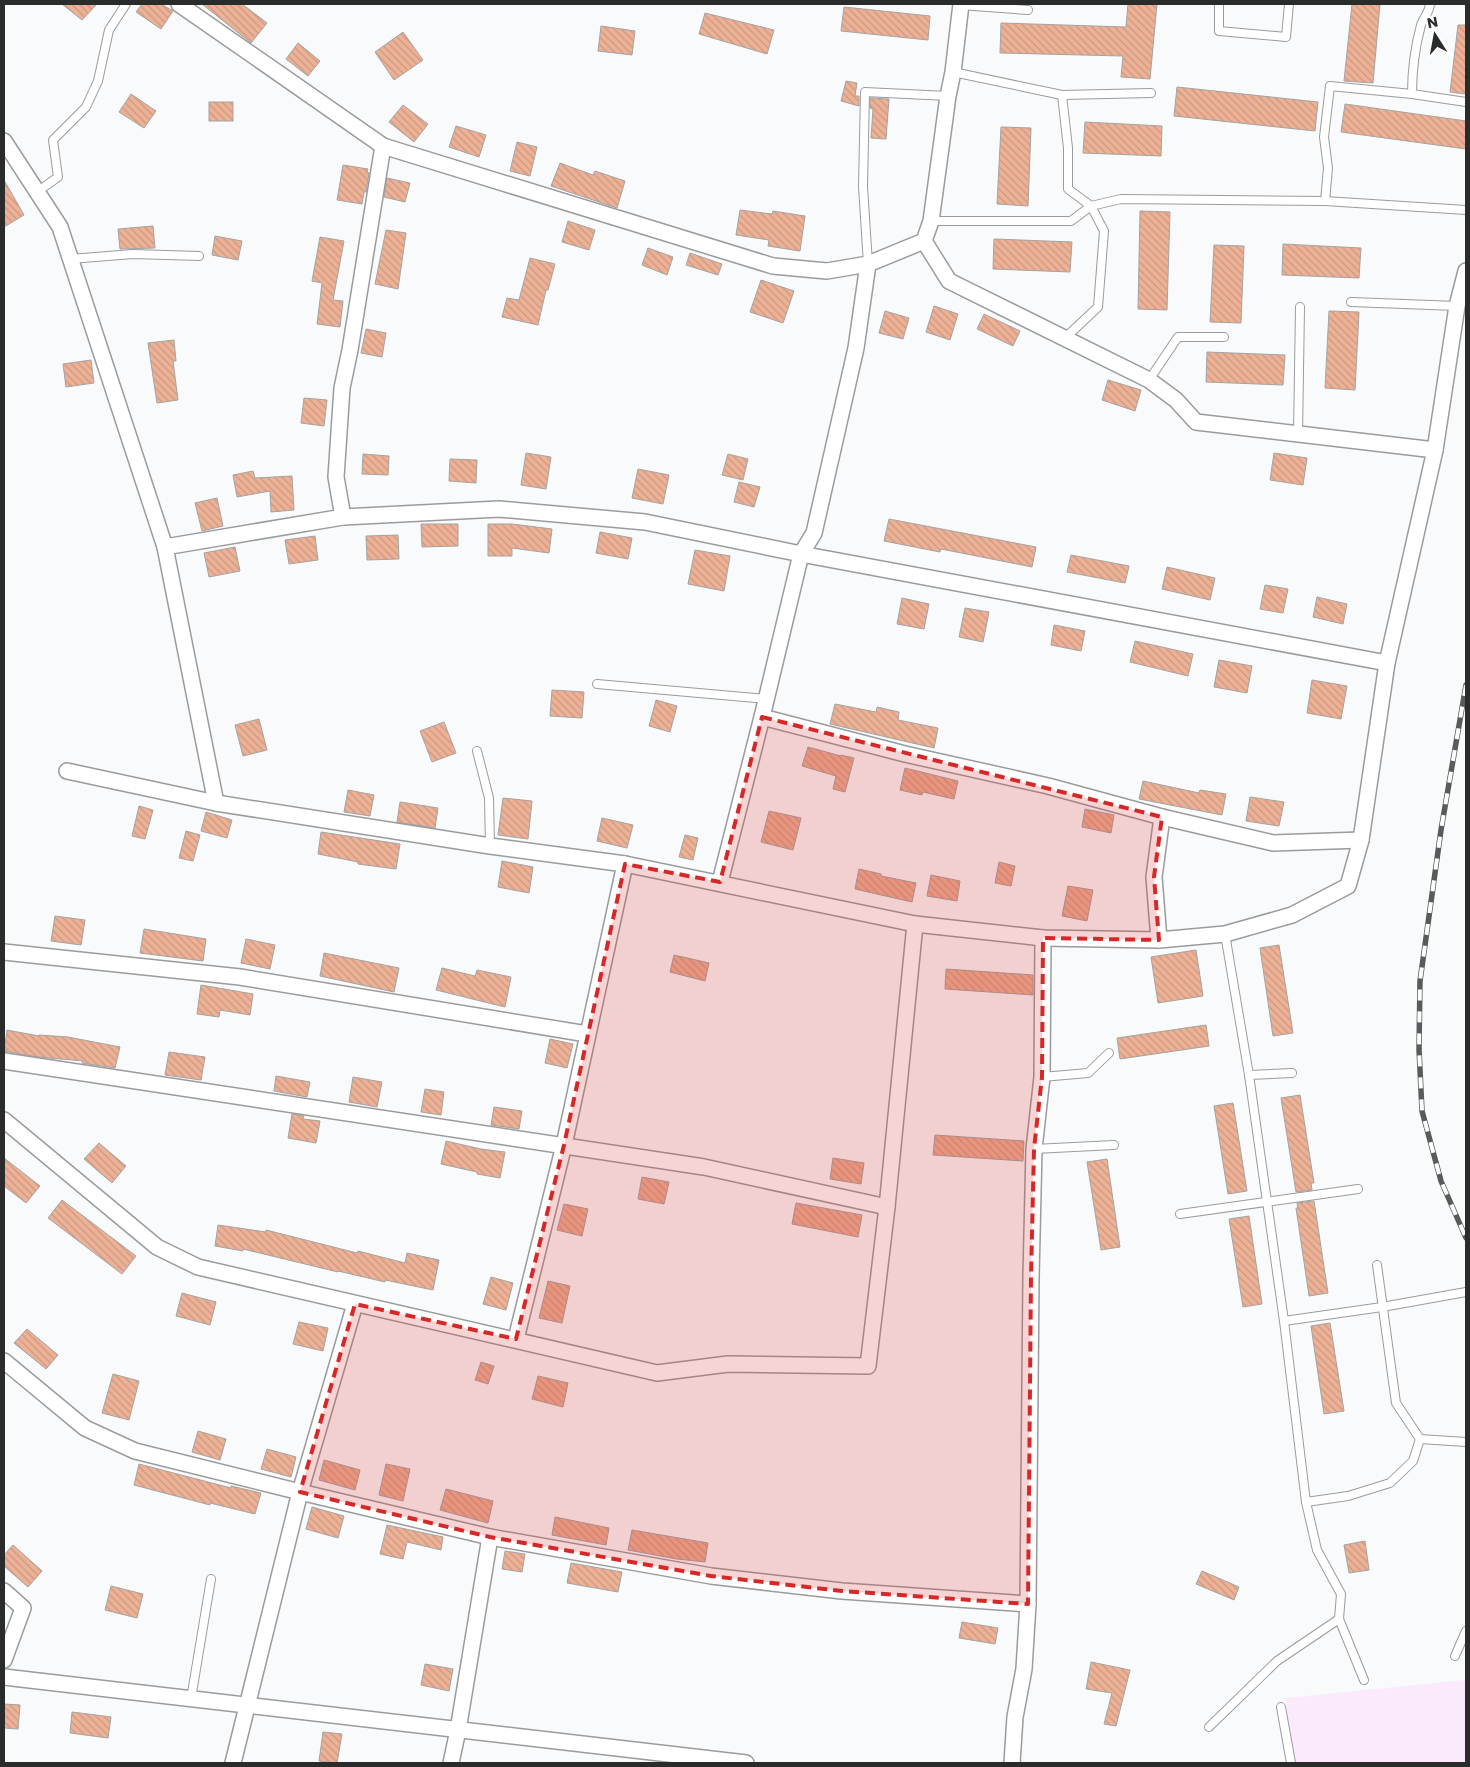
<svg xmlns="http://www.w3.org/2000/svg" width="1470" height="1767" font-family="Poppins,sans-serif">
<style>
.industrial{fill:#faeafc}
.building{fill:url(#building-back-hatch);stroke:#a4a3a2}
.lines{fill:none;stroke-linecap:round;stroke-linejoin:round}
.service-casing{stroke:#9a9b9c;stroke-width:10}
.minor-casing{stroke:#9a9b9c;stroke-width:18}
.service{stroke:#fff;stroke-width:8}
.minor{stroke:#fff;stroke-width:15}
.rail-casing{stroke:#595a5a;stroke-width:5.5}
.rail{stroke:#fff;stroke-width:4;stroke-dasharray:11;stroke-linecap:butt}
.marked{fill:#d62828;fill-opacity:0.2;stroke:#d62828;stroke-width:4;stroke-dasharray:10 6;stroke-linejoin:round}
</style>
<defs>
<pattern id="building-back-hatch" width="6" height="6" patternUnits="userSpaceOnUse" patternTransform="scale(1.25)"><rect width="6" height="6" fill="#edb196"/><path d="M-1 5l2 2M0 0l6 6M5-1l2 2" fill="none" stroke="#cb9881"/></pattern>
</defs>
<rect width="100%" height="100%" fill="#f9fafb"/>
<polygon class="industrial" points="1466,1680 1466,1763 1292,1763 1286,1698"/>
<g class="building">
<polygon points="62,4 97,4 82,20"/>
<polygon points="142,4 161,4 173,11 161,29 136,12"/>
<polygon points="202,4 242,4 267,23 251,43"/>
<polygon points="1128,4 1157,4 1150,79 1121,77 1123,56 1000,53 1001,23 1126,27"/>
<polygon points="1352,4 1380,4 1373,83 1344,81"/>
<polygon points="844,7 930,16 928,40 841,31"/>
<polygon points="705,13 774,30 767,54 699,34"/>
<polygon points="1458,25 1466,25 1466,94 1450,92"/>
<polygon points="601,26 635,31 632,55 598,51"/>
<polygon points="403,32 423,60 394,80 375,52"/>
<polygon points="298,43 320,61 308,76 286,59"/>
<polygon points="846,81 857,83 855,96 859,96 859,106 841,101"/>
<polygon points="1177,87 1318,102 1315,131 1174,116"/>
<polygon points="131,94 156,111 144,128 119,112"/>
<polygon points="870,98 889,99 886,139 871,138 873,109 870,108"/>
<rect x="209" y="102" width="24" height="19"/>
<polygon points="1345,104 1466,121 1466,149 1341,132"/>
<polygon points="403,105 428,124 414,142 389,122"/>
<polygon points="1085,122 1162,126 1161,156 1083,153"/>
<polygon points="456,126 486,135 479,157 449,147"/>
<polygon points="1001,127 1031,128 1028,206 997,204"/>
<polygon points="517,142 537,147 530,176 510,171"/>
<polygon points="560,163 593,175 595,171 625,181 617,208 551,186"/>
<polygon points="343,165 368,169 367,172 369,173 366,192 364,192 362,204 337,200"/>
<polygon points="387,178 410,183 405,202 384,197"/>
<polygon points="4,180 24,215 4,227"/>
<polygon points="740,210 772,214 773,211 805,216 800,251 768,246 769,240 736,235"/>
<polygon points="1140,211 1170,212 1167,310 1138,309"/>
<polygon points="568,221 595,230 589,250 562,242"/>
<polygon points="153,226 155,248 120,249 118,229"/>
<polygon points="386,230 406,233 398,289 375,284"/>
<polygon points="215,236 242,241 238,260 212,255"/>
<polygon points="320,237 344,241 333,300 343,301 340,327 317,324 322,283 312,281"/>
<polygon points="994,239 1072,242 1070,272 993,269"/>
<polygon points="1283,244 1361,248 1359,278 1282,275"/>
<polygon points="1214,245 1244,246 1241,323 1210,322"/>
<polygon points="648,248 673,257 667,275 642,265"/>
<polygon points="690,253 722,264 718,275 686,265"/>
<polygon points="530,258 555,264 548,290 546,290 538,325 502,317 507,298 519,300"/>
<polygon points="761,280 794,291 783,323 750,312"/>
<polygon points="934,306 958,314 950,340 926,332"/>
<polygon points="885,311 909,318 903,339 879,333"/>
<polygon points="1329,311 1359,312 1355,390 1325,388"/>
<polygon points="984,314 1020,331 1013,346 977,329"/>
<polygon points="366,329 386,333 382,357 361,353"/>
<polygon points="174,340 176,361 173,361 178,400 157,403 148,343"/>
<polygon points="1207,352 1285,355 1283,385 1206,382"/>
<polygon points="91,360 94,383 66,387 63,364"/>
<polygon points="1108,380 1141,390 1135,411 1102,400"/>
<polygon points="304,398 327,400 324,426 301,423"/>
<polygon points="526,453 551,457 546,489 521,485"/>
<polygon points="1274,453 1307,458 1303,485 1270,480"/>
<polygon points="363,454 389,456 388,475 362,474"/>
<polygon points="728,454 748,459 743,480 722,475"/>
<polygon points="450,459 477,460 476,483 449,481"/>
<polygon points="638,469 669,475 663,504 632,498"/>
<polygon points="253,471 255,478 292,476 294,510 271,512 270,491 237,497 233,475"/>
<polygon points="739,482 760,487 754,507 734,502"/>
<polygon points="217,498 223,526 202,531 195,503"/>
<polygon points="889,519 1036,547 1032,567 941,549 940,552 884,541"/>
<polygon points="421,524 458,524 458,546 422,547"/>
<polygon points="488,524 512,524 552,529 549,553 512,548 512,556 488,556"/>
<polygon points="600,532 632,538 628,559 596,553"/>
<polygon points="398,535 399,559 367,560 366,536"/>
<polygon points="315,536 318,560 289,564 285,540"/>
<polygon points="235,547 240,571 209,577 204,553"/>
<polygon points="695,550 730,556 724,591 688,584"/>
<polygon points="1071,555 1129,566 1125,583 1067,572"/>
<polygon points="1167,567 1215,578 1210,600 1162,589"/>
<polygon points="1265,585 1288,589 1283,613 1260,609"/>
<polygon points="1317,597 1347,604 1343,624 1313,617"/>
<polygon points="902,598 929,604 924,629 897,624"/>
<polygon points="965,608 989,612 983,642 959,637"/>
<polygon points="1054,625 1085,631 1081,651 1051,645"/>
<polygon points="1135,641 1193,654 1188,676 1130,662"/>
<polygon points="1219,660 1252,666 1247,693 1214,687"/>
<polygon points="1312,680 1347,686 1341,719 1307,713"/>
<polygon points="552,690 584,692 582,718 550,716"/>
<polygon points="656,700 677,706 670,732 649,726"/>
<polygon points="835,704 876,712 877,707 899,712 898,720 938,728 934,748 830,724"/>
<polygon points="259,719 267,750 243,756 235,725"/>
<polygon points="444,722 456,753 432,762 420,731"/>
<polygon points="808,747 841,756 841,755 854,758 845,792 833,789 836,776 802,766"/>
<polygon points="905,768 958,781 954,799 923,792 922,795 900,790"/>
<polygon points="1143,781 1199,793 1200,790 1226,794 1222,815 1139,799"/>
<polygon points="348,790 374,795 370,816 344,812"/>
<polygon points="1250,797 1284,802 1279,826 1246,821"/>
<polygon points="503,798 532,801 528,839 498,835"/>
<polygon points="400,802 438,808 435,828 397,822"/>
<polygon points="139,806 153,810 145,839 132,836"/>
<polygon points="1085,809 1114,815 1111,833 1082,827"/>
<polygon points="769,811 801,818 793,850 761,842"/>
<polygon points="206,812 232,820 227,838 201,831"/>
<polygon points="602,818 633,825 627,848 597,841"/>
<polygon points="186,831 200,835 193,861 179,858"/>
<polygon points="321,832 400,844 396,869 358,864 358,862 318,854"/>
<polygon points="685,835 698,838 693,860 679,857"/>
<polygon points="502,861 533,867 529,893 498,887"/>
<polygon points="999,862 1015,866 1011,886 995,883"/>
<polygon points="859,869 881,874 881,876 916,883 912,902 855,889"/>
<polygon points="931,875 960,881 957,901 927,896"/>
<polygon points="1068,886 1093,890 1087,921 1062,916"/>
<polygon points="55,916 85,920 81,945 51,941"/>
<polygon points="144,929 206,939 203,961 140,953"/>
<polygon points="246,939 275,945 270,969 241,963"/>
<polygon points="1279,945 1293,1033 1273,1036 1260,948"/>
<polygon points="1196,950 1203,996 1158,1003 1151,957"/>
<polygon points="324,953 399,968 394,992 320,976"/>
<polygon points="674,955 709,963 705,981 670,972"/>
<polygon points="442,968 475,976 477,970 511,977 505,1007 436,990"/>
<polygon points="946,969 1033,975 1033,995 945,989"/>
<polygon points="201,985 253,994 250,1015 220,1010 219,1017 197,1014"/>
<polygon points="1206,1025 1209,1046 1120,1059 1117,1038"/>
<polygon points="7,1030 39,1036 39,1035 68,1037 120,1047 115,1068 82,1063 83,1061 38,1057 4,1051"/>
<polygon points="550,1039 573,1044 567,1068 545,1063"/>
<polygon points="169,1052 205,1057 201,1080 165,1075"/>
<polygon points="276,1076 310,1082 307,1097 274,1091"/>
<polygon points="353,1077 382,1082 377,1107 349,1102"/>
<polygon points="425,1089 444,1092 441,1115 421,1112"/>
<polygon points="1300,1095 1314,1183 1311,1183 1312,1190 1296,1192 1281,1098"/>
<polygon points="1233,1103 1247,1191 1228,1194 1214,1106"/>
<polygon points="494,1107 522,1111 519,1129 491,1125"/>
<polygon points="292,1114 304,1116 303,1119 320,1121 316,1143 288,1138"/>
<polygon points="935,1135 1024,1141 1023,1161 933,1155"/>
<polygon points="446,1141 481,1149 505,1152 500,1178 477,1174 477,1172 441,1164"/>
<polygon points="99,1143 126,1166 112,1183 84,1159"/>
<polygon points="4,1158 40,1186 26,1203 4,1186"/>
<polygon points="833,1158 864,1163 861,1184 830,1179"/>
<polygon points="1107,1159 1120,1247 1101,1250 1087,1162"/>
<polygon points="642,1177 669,1182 664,1204 638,1199"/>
<polygon points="62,1200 136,1256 122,1274 48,1218"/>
<polygon points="1314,1201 1328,1293 1309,1296 1296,1208 1298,1208 1297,1203"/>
<polygon points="796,1203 862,1215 858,1237 792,1224"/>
<polygon points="564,1204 588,1209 582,1236 557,1230"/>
<polygon points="1249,1216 1262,1304 1243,1307 1229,1219"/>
<polygon points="218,1225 266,1232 266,1230 357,1253 358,1251 405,1263 407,1253 439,1260 433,1290 385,1280 385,1282 338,1271 338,1272 243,1249 243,1251 215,1246"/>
<polygon points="491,1277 513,1283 506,1310 483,1304"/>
<polygon points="548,1281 570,1286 562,1323 539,1318"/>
<polygon points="182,1293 216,1302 210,1325 176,1316"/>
<polygon points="299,1322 328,1328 323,1351 293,1344"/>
<polygon points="1330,1323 1344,1411 1324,1414 1311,1326"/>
<polygon points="27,1329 58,1355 46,1369 14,1343"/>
<polygon points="481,1362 494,1366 488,1384 475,1380"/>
<polygon points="113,1374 139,1381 129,1420 102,1413"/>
<polygon points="538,1376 568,1383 563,1407 532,1399"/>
<polygon points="198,1431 226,1439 220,1460 192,1452"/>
<polygon points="267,1449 296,1457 291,1477 261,1469"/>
<polygon points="324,1460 360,1470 355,1490 319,1480"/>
<polygon points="139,1464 231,1488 231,1486 261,1493 255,1514 210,1503 210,1505 134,1485"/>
<polygon points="386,1464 410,1469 403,1501 379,1495"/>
<polygon points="446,1489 493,1501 488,1523 440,1510"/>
<polygon points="312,1507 344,1516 338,1538 306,1529"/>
<polygon points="555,1517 609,1528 606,1545 552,1535"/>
<polygon points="387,1525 443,1537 441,1550 407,1542 403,1559 380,1554"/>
<polygon points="632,1530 708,1543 705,1562 677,1559 628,1550"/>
<polygon points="1365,1541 1369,1570 1349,1573 1344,1545"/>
<polygon points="13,1545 42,1571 28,1587 4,1566 4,1555"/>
<polygon points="505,1551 525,1554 522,1572 502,1569"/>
<polygon points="571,1563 622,1572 618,1592 567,1583"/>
<polygon points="1202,1571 1239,1587 1234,1600 1196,1584"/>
<polygon points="111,1586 143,1594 137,1618 105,1610"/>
<polygon points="962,1622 998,1628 995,1644 959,1638"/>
<polygon points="1091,1662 1130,1670 1116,1726 1104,1724 1112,1693 1086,1689"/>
<polygon points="425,1664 453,1669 449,1691 421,1685"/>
<polygon points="4,1704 20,1705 18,1729 4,1728"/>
<polygon points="72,1712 111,1717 108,1738 70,1733"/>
<polygon points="323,1732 342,1734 337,1763 319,1761"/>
</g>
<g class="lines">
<defs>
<g id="service">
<polyline points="1219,4 1219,31 1286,37 1289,4"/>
<polyline points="960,5 1028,10"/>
<polyline points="953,72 1062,95 1068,148 1068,189 1091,206 1121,199 1325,201 1466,210"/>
<path d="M1412 94C1412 72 1415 47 1421 25 1424 16 1429 14 1430 4"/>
<polyline points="1062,95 1151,93"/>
<polyline points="37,192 58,177 53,140 86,107 98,81 109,30 126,4"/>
<polyline points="1325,201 1328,168 1324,137 1330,86 1412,94 1466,102"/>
<polyline points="931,221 1071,221 1091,206 1104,231 1098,307 1065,338"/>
<polyline points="70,259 133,254 199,256"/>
<polyline points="868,264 863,187 865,92 948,96"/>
<polyline points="1351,302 1457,306"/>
<polyline points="1149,380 1178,337 1224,337"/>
<polyline points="1298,434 1300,307"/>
<polyline points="597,684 766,699"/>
<polyline points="477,751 489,798 490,846"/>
<polyline points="1249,1075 1292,1073"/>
<polyline points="1042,1077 1088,1073 1109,1053"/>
<polyline points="1034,1149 1114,1145"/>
<polyline points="1180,1214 1358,1189"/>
<polyline points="1284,1321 1382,1307 1466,1292"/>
<polyline points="1420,1439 1466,1442"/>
<polyline points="1306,1502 1348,1496 1390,1483 1413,1461 1420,1439 1396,1403 1377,1265"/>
<polyline points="1339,1619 1364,1680"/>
<polyline points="1455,1656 1466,1631"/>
<polyline points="191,1699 211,1579"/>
<polyline points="1281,1707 1291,1763"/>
<polyline points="1209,1727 1277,1661 1339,1619 1341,1594 1317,1550 1306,1502 1284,1321 1249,1075 1225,934"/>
</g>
<g id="minor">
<polyline points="179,4 383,146 773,266 827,271 868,264 924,241 931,221 948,96 953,72 961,4"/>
<polyline points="4,141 60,227 165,547 216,803"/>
<polyline points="924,241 949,281 1149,380 1176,400 1196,422 1435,450"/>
<polyline points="343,517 336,477 342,388 350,350 383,146"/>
<polyline points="165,547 343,517 499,509 645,522 801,554 1387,663"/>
<polyline points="762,717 905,754 1048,786 1162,817 1273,843 1361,840"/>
<polyline points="67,771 216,803 490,846 625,864 564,1145 516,1339"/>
<polyline points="625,864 915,924 1043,938 1159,940 1225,934 1292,915 1348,886 1361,840 1387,663 1435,450 1457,306 1466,271"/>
<polyline points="720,882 762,717 801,554 814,533 856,348 868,264"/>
<polyline points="1159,940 1154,877 1162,817"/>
<polyline points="4,952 240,977 587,1034"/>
<polyline points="4,1061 704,1167 887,1207"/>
<polyline points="4,1120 157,1247 198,1267 657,1373 728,1364 868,1366 887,1207 915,924"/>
<polyline points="4,1361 85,1428 135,1451 300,1492 490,1537 711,1576 842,1591 1028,1604"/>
<polyline points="4,1591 23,1608 4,1660"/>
<polyline points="4,1677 746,1763"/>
<polyline points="233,1763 300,1492 355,1304"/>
<polyline points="451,1763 458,1730 490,1537"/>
<polyline points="1012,1763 1015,1717 1024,1669 1028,1604 1031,1277 1034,1149 1042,1077 1043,938"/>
</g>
</defs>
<use href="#service" class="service-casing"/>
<use href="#minor" class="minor-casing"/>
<use href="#service" class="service"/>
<use href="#minor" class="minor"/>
<defs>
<polyline id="rail" points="1466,685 1441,830 1420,981 1419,1049 1422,1111 1441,1181 1466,1238"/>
</defs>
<use href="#rail" class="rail-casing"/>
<use href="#rail" class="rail"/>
</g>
<path class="marked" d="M762 717 1162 817 1154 877 1159 940 1043 938 1042 1077 1034 1149 1031 1277 1028 1604 842 1591 711 1576 490 1537 300 1492 355 1304 516 1339 564 1145 625 864 720 882Z"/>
<rect width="1470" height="1767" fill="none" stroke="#2a2b2b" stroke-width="10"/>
<g transform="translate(1435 35) rotate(349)" stroke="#ffffff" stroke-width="4" paint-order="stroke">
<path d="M0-4L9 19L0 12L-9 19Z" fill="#2a2b2b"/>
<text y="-8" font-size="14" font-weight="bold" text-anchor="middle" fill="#2a2b2b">N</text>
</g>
</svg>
